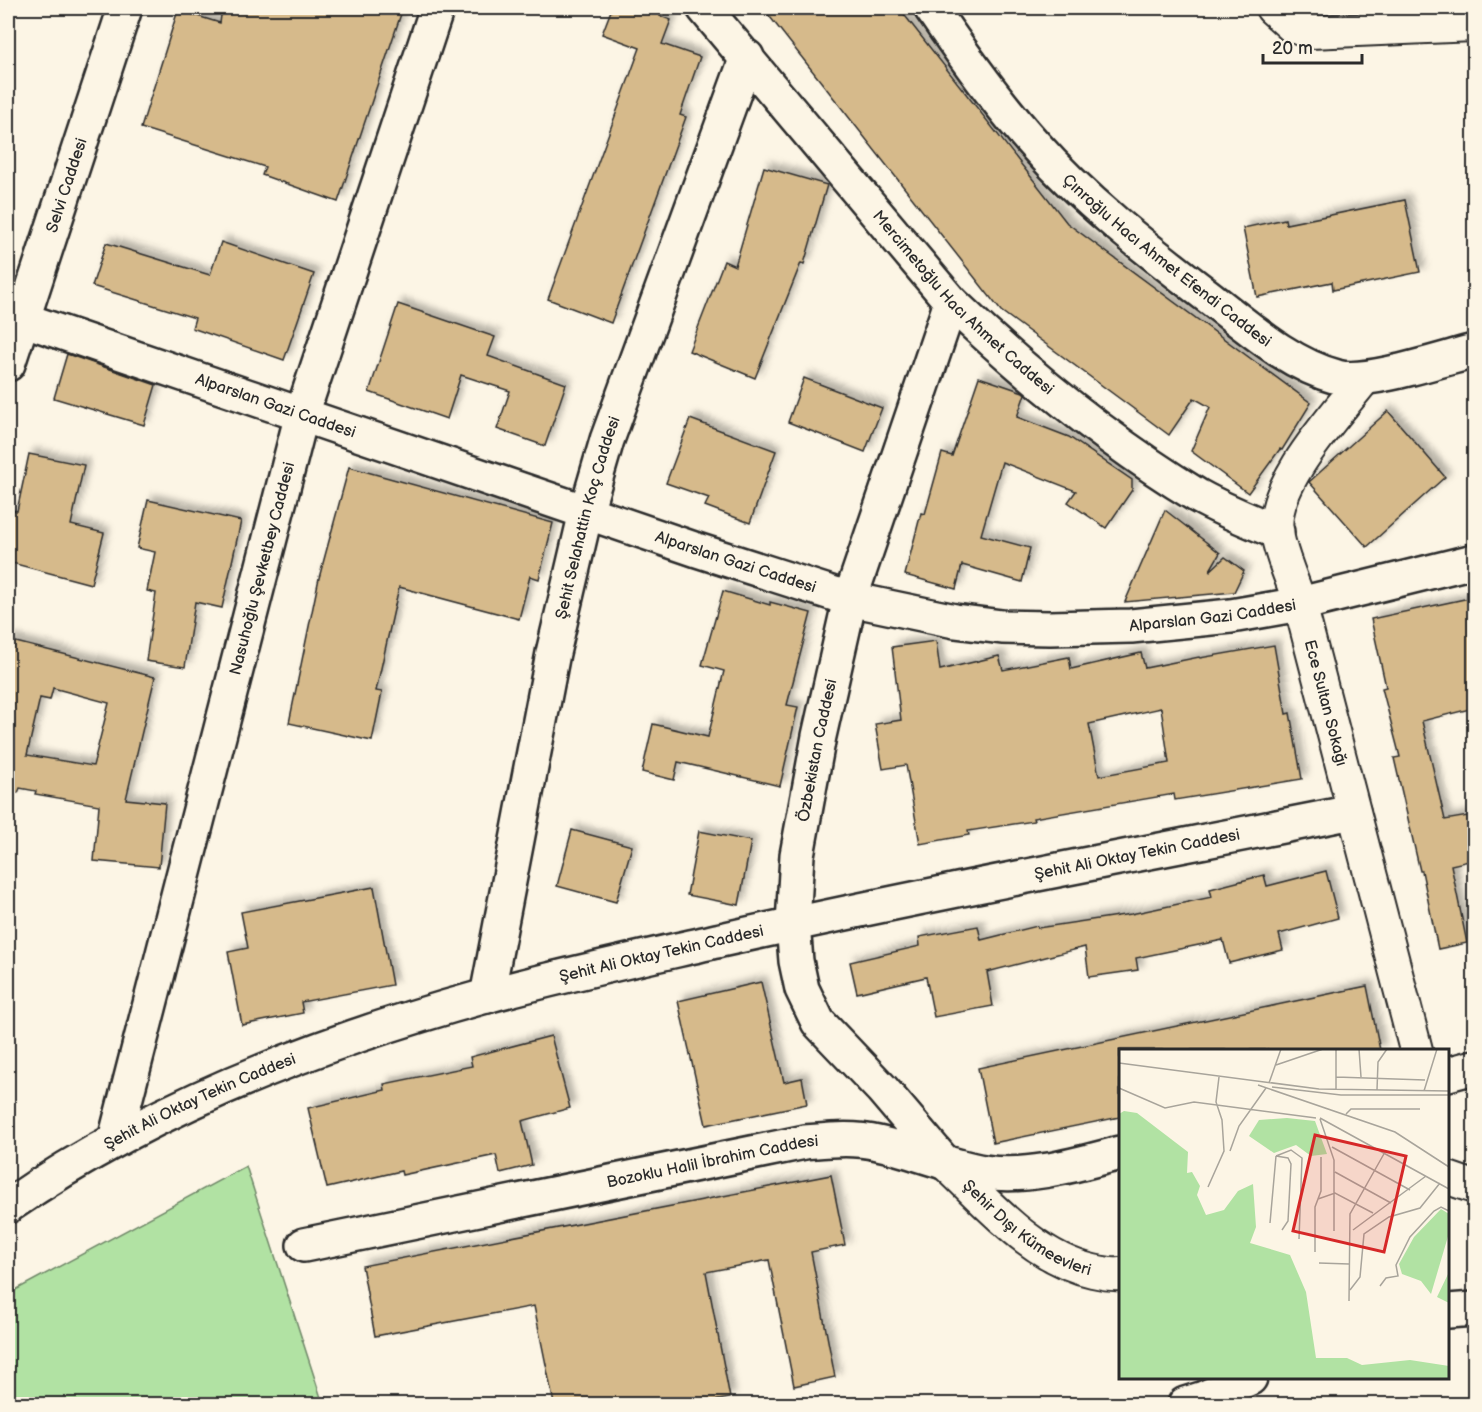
<svg xmlns="http://www.w3.org/2000/svg" width="1482" height="1412" font-family="'Balsamiq Sans',sans-serif">
<style>
.green{fill:#b1e2a3;stroke:#6e8667;stroke-width:1.5}
.building{fill:#d6ba8b;stroke:#2b2b2b;stroke-width:1.5;fill-rule:evenodd;filter:url(#shadow)}
.lines{fill:none;stroke-linecap:round;stroke-linejoin:round}
.minor-casing{stroke:#2b2b2b;stroke-width:36}
.tertiary-casing{stroke:#2b2b2b;stroke-width:38}
.minor{stroke:#fcf5e5;stroke-width:32}
.tertiary{stroke:#fcf5e5;stroke-width:33}
.labels{text-anchor:middle;dominant-baseline:central;stroke-width:4.5;stroke-linejoin:round;paint-order:stroke}
.street-label{font-size:16px;fill:#2b2b2b;stroke:#fcf5e5}
.inset-road{fill:none;stroke:#a8a49b;stroke-width:1.5}
.view{fill:#d62828;fill-opacity:0.15;stroke:#d62828;stroke-width:3}
.inset-edge{fill:none;stroke:#2b2b2b;stroke-width:3}
</style>
<defs>
<filter id="shadow"><feDropShadow dx="5.5" dy="-5.5" stdDeviation="3" flood-color="#0004"/></filter>
</defs>
<rect width="100%" height="100%" fill="#fcf5e5"/>
<filter id="ink" filterUnits="userSpaceOnUse"><feTurbulence type="fractalNoise" baseFrequency=".0167" numOctaves="2"/><feDisplacementMap in="SourceGraphic" scale="12" xChannelSelector="R" yChannelSelector="G"/><feConvolveMatrix kernelMatrix="1 2 1 2 8 2 1 2 1" color-interpolation-filters="sRGB"/></filter>
<g filter="url(#ink)">
<polygon class="green" points="246,1166 323,1404 8,1404 8,1294"/>
<g class="building">
<polygon points="222,8 403,8 338,202 262,175 265,167 141,128 178,10 220,23"/>
<polygon points="612,8 663,8 660,16 671,20 662,44 700,57 680,115 686,117 611,323 548,299 640,48 602,34"/>
<polygon points="763,8 899,8 1067,223 1311,403 1282,450 1280,449 1248,493 1191,451 1210,407 1194,398 1169,435 1001,311"/>
<polygon points="764,167 827,185 804,264 801,263 755,378 689,351 724,261 735,266"/>
<polygon points="1405,200 1420,272 1333,290 1332,282 1257,297 1243,228 1285,219 1286,224"/>
<polygon points="221,242 314,274 284,360 192,328 195,318 92,286 106,243 210,275"/>
<polygon points="398,304 495,337 488,356 566,384 545,446 497,429 510,391 461,375 447,419 369,392"/>
<polygon points="67,354 156,385 144,425 54,398"/>
<polygon points="979,377 1023,392 1025,394 1017,417 1069,437 1132,480 1132,490 1106,528 1068,502 1076,491 1002,462 981,535 1030,548 1022,582 962,565 956,589 905,575 921,513 925,514 942,453 952,456"/>
<polygon points="804,378 882,408 865,452 788,422"/>
<polygon points="1388,411 1445,477 1367,547 1309,482"/>
<polygon points="690,419 776,451 750,523 705,506 709,498 666,483"/>
<polygon points="29,454 84,465 71,525 104,533 91,584 8,562 8,528 12,510 17,511"/>
<polygon points="349,467 553,523 539,579 530,576 519,619 399,587 376,691 382,692 372,741 289,723 319,578"/>
<polygon points="148,500 241,521 222,608 195,602 185,667 146,661 156,593 147,591 155,552 137,548"/>
<polygon points="1165,510 1220,553 1209,572 1225,557 1244,571 1234,592 1125,602"/>
<polygon points="723,591 770,605 770,602 811,613 787,705 798,707 780,786 678,762 674,780 642,772 653,724 708,737 724,671 702,665"/>
<polygon points="1474,597 1474,708 1422,721 1445,820 1468,816 1474,850 1474,860 1451,865 1467,943 1438,949 1422,871 1420,871 1394,758 1400,757 1382,688 1386,687 1371,619"/>
<path d="M8 640 155 677 126 799 165 803 159 867 94 861 99 805 35 794 36 791 20 788 18 793 8 791ZM53 688 109 703 93 766 27 755 40 698 50 700Z"/>
<path d="M936 641 940 670 999 656 1003 670 1069 657 1071 669 1141 653 1145 668 1199 657 1200 658 1274 645 1286 714 1290 713 1302 779 1175 800 1174 794 1033 818 1034 821 968 831 969 835 920 844 906 765 883 769 875 724 901 720 892 647ZM1161 708 1169 763 1099 776 1089 724Z"/>
<polygon points="572,830 632,846 616,902 557,886"/>
<polygon points="699,831 751,841 739,905 687,895"/>
<polygon points="1326,871 1338,918 1279,934 1283,950 1229,963 1223,940 1136,958 1138,970 1089,977 1085,947 987,972 993,1006 934,1017 926,977 857,993 850,962 920,946 919,937 978,926 981,940 1037,926 1038,928 1131,914 1212,897 1210,889 1264,875 1267,886"/>
<polygon points="374,887 392,985 301,1002 303,1013 242,1025 228,952 248,948 241,912"/>
<polygon points="761,982 784,1082 802,1078 807,1104 706,1125 678,1001"/>
<polygon points="1367,986 1380,1050 1120,1050 1120,1117 993,1143 978,1068"/>
<polygon points="551,1036 570,1108 522,1121 532,1165 500,1173 496,1155 402,1175 401,1171 327,1188 308,1108 385,1090 384,1084 472,1066 470,1057"/>
<polygon points="831,1175 845,1245 811,1252 835,1377 794,1386 769,1260 706,1272 730,1398 695,1404 554,1404 534,1306 375,1336 362,1266"/>
</g>
<g class="lines">
<defs>
<g id="minor">
<polyline points="1272,8 1292,26 1310,32 1474,25"/>
<path id="s1" d="M1364 379C1336 415 1269 485 1277 533 1281 557 1293 581 1300 604L1416 1050"/>
<path id="s2" d="M945 1163C988 1203 1033 1258 1093 1271 1102 1273 1111 1275 1120 1274"/>
<polyline points="1448,1178 1474,1187"/>
</g>
<g id="tertiary">
<path id="s3" d="M704 8 951 302C1026 374 1109 442 1198 496 1223 510 1250 521 1277 532"/>
<path id="s4" d="M931 8C963 55 997 103 1035 145 1088 205 1152 253 1214 301 1250 329 1291 365 1337 377 1365 385 1443 359 1474 351"/>
<path id="s5" d="M22 319 697 550 850 599 955 621 1002 627 1050 628 1131 626 1231 616 1300 604 1474 561"/>
<path id="s6" d="M8 364 125 8"/>
<path id="s7" d="M487 996 553 653 586 512 607 440 747 57"/>
<polyline points="1448,1074 1474,1067"/>
<path id="s8" d="M115 1140 302 414 437 8"/>
<path id="s9" d="M945 1163 882 1089 818 1022 802 989 796 961 793 924 797 855 819 736 850 599 951 302"/>
<path id="s10" d="M8 1206C151 1107 319 1042 486 996 563 975 642 958 721 940 931 893 1142 854 1353 812"/>
<path id="s11" d="M304 1245 805 1142C829 1140 853 1137 878 1143 914 1151 948 1166 984 1172 1029 1179 1078 1164 1120 1153"/>
<polyline points="1448,1311 1474,1309"/>
<polyline points="1185,1404 1204,1398 1250,1378"/>
</g>
</defs>
<use href="#minor" class="minor-casing"/>
<use href="#tertiary" class="tertiary-casing"/>
<use href="#minor" class="minor"/>
<use href="#tertiary" class="tertiary"/>
</g>
</g>
<g class="labels">
<g class="street-label">
<text stroke="none"><textPath href="#s6" startOffset="188">Selvi Caddesi</textPath></text>
<text stroke="none"><textPath href="#s4" startOffset="348">Çınroğlu Hacı Ahmet Efendi Caddesi</textPath></text>
<text stroke="none"><textPath href="#s3" startOffset="393">Mercimetoğlu Hacı Ahmet Caddesi</textPath></text>
<text stroke="none"><textPath href="#s5" startOffset="268">Alparslan Gazi Caddesi</textPath></text>
<text stroke="none"><textPath href="#s7" startOffset="489">Şehit Selahattin Koç Caddesi</textPath></text>
<text stroke="none"><textPath href="#s5" startOffset="754">Alparslan Gazi Caddesi</textPath></text>
<text stroke="none"><textPath href="#s8" startOffset="590">Nasuhoğlu Şevketbey Caddesi</textPath></text>
<text stroke="none"><textPath href="#s5" startOffset="1240">Alparslan Gazi Caddesi</textPath></text>
<text stroke="none"><textPath href="#s1" startOffset="358">Ece Sultan Sokağı</textPath></text>
<text stroke="none"><textPath href="#s9" startOffset="468">Özbekistan Caddesi</textPath></text>
<text stroke="none"><textPath href="#s10" startOffset="1191">Şehit Ali Oktay Tekin Caddesi</textPath></text>
<text stroke="none"><textPath href="#s10" startOffset="705">Şehit Ali Oktay Tekin Caddesi</textPath></text>
<text stroke="none"><textPath href="#s10" startOffset="219">Şehit Ali Oktay Tekin Caddesi</textPath></text>
<text stroke="none"><textPath href="#s11" startOffset="417">Bozoklu Halil İbrahim Caddesi</textPath></text>
<text stroke="none"><textPath href="#s2" startOffset="106">Şehir Dışı Kümeevleri</textPath></text>
</g>
</g>
<g transform="translate(1119 1049)">
<rect width="330" height="330" fill="#fcf5e5"/>
<path d="M5 62 18 64 69 103 68 124 73 123 81 137 78 146 87 166 105 161 119 142 134 135 137 178 131 194 171 206 187 243 197 309H228L243 316 291 311 330 317V330H0V65ZM168 69 196 72 208 105 192 107 177 96 155 104 130 87 140 71ZM322 160 330 165V184L312 245 302 232 283 225 280 215 295 188ZM330 223V254L318 248Z" fill="#b1e2a3"/>
<path class="inset-road" d="M240 0 242 28M0 14 200 40 330 42M157 16 204 0M217 28 306 31M150 34 162 0M139 36 276 83 330 118M153 38 222 46H330M0 39 46 59 75 53 197 69M217 41V0M258 41 259 13 268 0M305 42 318 0M227 65 232 60H301M201 69 330 140M201 70 215 111V182M213 98 291 141M111 102 120 77 147 39M157 107 172 101 183 109 180 190M157 107 169 109 172 115 169 172 163 181M216 123 272 154M89 138 105 102 103 71 97 53 100 28M199 150 216 144 254 164M151 174 157 107M234 181 307 127M196 203V158L202 142V108M200 214 230 215M261 237 267 229 279 227 277 216 291 188 315 162 322 158 330 162M231 241 241 228 245 185 270 168 301 159 321 134M230 252 231 165 266 103"/>
<path class="view" d="M196 86 287 107 265 203 174 182Z"/>
<rect width="330" height="330" class="inset-edge"/>
</g>
<rect width="1482" height="1412" fill="none" stroke="#fcf5e5" stroke-width="30"/>
<rect x="15" y="15" width="1452" height="1382" fill="none" stroke="#2b2b2b" stroke-width="2" filter="url(#ink)"/>
<path d="M1263 54v9h99v-9" fill="none" stroke="#2b2b2b" stroke-width="3"/>
<text x="1272" y="54" font-size="18" fill="#2b2b2b" stroke="#fcf5e5" stroke-width="4.5" paint-order="stroke">20 m</text>
</svg>
